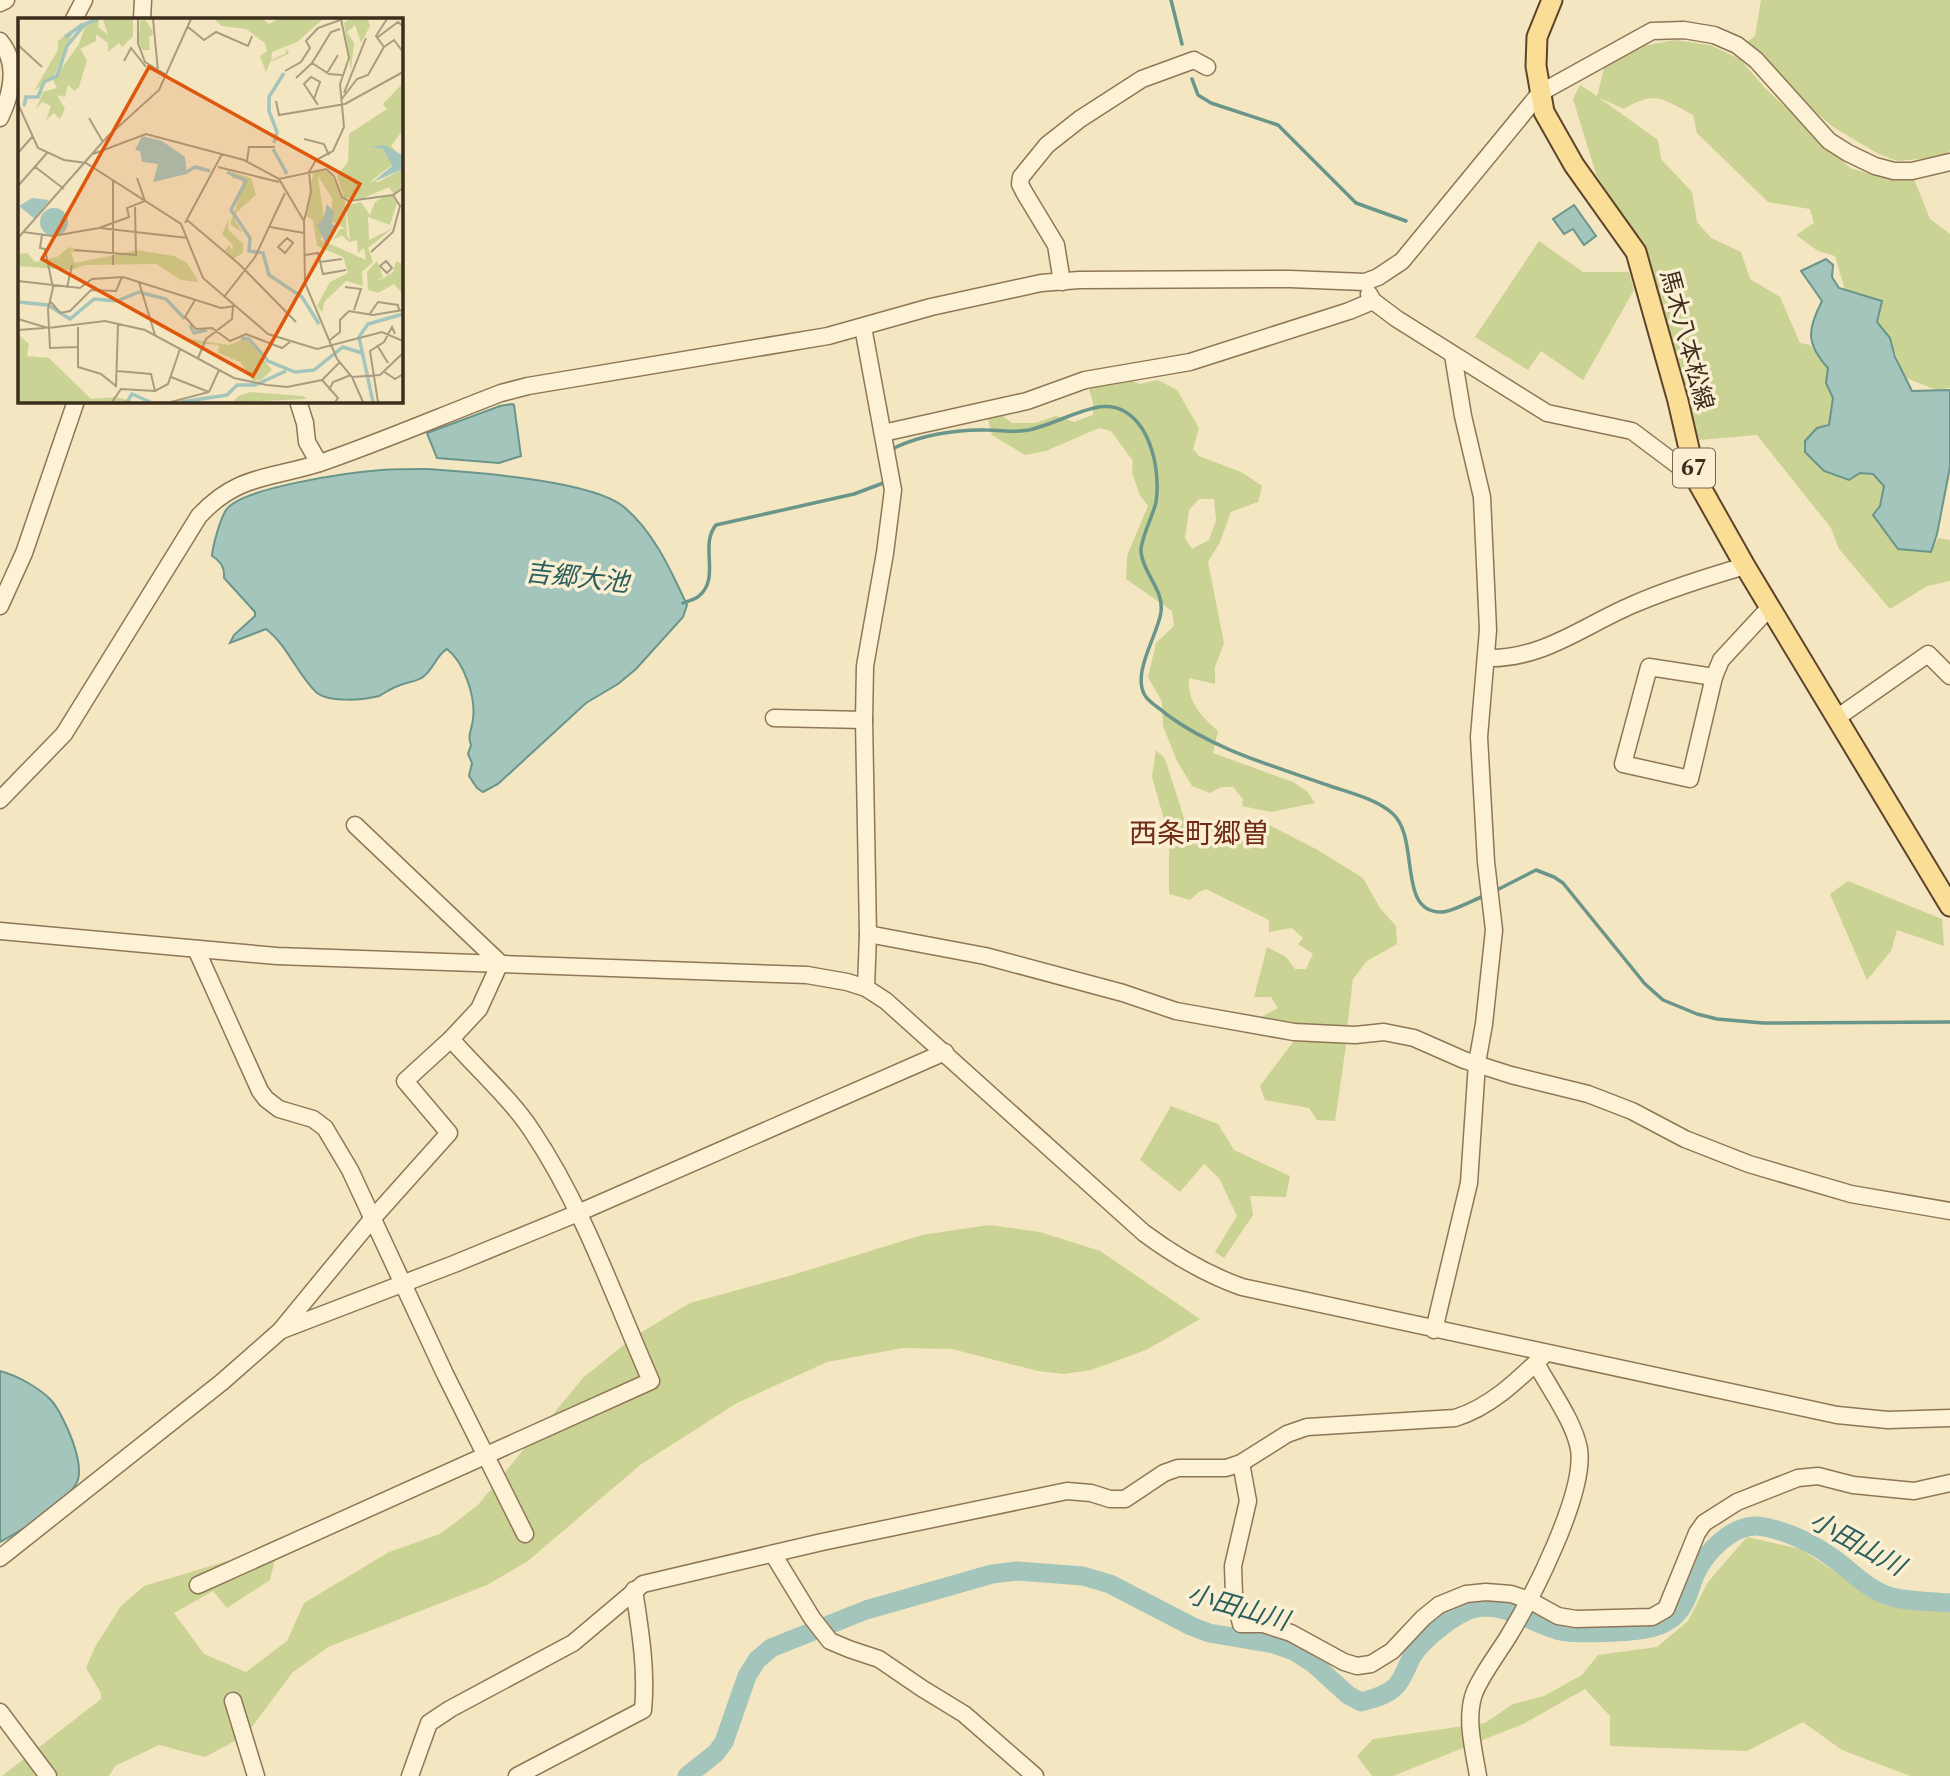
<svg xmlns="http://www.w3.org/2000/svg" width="1950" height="1776" font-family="Spectral,'Noto Sans JP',serif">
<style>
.green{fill:#cad393;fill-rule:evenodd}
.water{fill:#a4c5bc;stroke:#6a958b;stroke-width:2}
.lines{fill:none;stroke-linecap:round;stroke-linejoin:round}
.stream{stroke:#6a958b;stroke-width:3.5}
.river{stroke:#a4c5bc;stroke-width:19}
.minor-casing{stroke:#8f7656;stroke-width:19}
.major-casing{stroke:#5d432b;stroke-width:23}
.minor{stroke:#fdf2d6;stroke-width:16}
.major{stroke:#fbde95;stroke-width:19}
.labels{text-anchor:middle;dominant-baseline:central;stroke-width:7;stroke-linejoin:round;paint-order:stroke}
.shield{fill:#faefd2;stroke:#766753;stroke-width:2}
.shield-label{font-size:23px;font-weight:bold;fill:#3d2d1c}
.street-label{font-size:24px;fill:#3d2d1c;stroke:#faefd2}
.water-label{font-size:26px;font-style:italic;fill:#2a5f5d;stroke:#faefd2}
.quarter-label{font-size:28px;fill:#6f2b16;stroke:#faefd2}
.inset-river{fill:none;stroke:#a4c5bc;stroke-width:3.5}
.inset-road{fill:none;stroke:#aa9c7f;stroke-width:2}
.view{fill:#df570d;fill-opacity:0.15;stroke:#df570d;stroke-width:3.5}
.inset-edge{fill:none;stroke:#3d2d1c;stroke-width:3.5}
</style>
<rect width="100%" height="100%" fill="#f3e6c1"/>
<g class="green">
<polygon points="1761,0 1950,0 1950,151 1943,157 1897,161 1877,153 1833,127 1811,108 1746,43 1755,36"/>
<path d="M1675 40 1710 45 1740 59 1765 88 1850 168 1880 177 1914 179 1930 219 1950 234V388L1936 390 1904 377 1890 338 1877 322 1881 301 1845 290 1835 256 1818 251 1796 235 1814 223 1810 209 1768 202 1697 133 1693 115C1663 99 1655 90 1624 109L1598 97 1658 140 1661 159 1692 192 1697 222 1711 238 1741 252 1750 279 1780 297 1800 343 1810 345 1828 368 1826 383 1833 398 1829 425 1817 428 1805 440V452L1860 473H1873L1884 486 1880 506 1873 515 1898 549 1931 551 1938 538 1950 540V581L1927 586 1890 609 1839 549 1831 528 1757 435 1699 440 1647 258 1596 174 1573 99 1580 85 1597 96 1605 65 1643 46Z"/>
<polygon points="1539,241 1583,272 1629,272 1634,290 1583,380 1541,351 1528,370 1475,337"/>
<path d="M1125 377 1139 384 1158 380 1177 390 1199 428 1193 449 1199 456 1243 473 1262 486 1258 502 1231 512 1220 542 1208 562 1224 643 1215 667V684L1189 678C1187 702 1201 716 1218 731L1213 753 1293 782 1307 791 1315 803 1271 812 1242 806 1243 799 1233 787H1221L1210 793 1192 786 1177 761 1163 726 1162 702 1148 677 1156 643 1174 626 1172 611 1126 579 1127 556 1148 506 1140 495 1132 473 1133 461 1111 431 1099 428 1046 451 1025 455 992 435 988 420 999 413 1012 423H1035L1056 416 1074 422 1093 415V402L1088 386ZM1199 499H1214L1216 520 1209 540 1192 549 1185 538 1189 510Z"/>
<polygon points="1156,750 1165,759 1186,824 1199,834 1215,824 1263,822 1316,849 1363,878 1380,908 1396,926 1397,944 1367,961 1353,979 1347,1029 1292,1026 1259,1018 1278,1008 1271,997 1254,997 1267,947 1286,957 1295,969 1306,969 1313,954 1298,944 1303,938 1292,928 1269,932 1269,920 1206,889 1199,892 1190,900 1169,894 1169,837 1152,777"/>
<polygon points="1848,881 1942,919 1944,946 1897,930 1891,951 1867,980 1830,894"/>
<polygon points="1296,1038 1347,1039 1335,1121 1317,1120 1309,1108 1265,1100 1260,1086"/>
<polygon points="1171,1106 1218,1124 1234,1150 1290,1176 1286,1197 1250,1196 1253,1215 1224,1258 1215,1252 1237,1216 1219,1178 1204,1164 1180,1192 1140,1160"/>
<polygon points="989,1225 1040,1232 1100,1251 1200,1319 1146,1350 1091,1370 1064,1374 1038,1371 952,1349 903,1348 827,1362 737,1403 640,1465 528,1561 487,1585 328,1647 292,1673 246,1735 205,1757 159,1745 115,1766 109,1776 2,1776 101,1699 101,1693 86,1668 95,1647 121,1606 144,1586 241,1557 275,1559 270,1580 227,1608 213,1591 174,1613 204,1654 246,1672 287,1641 304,1603 389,1552 440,1534 477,1506 583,1378 632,1338 690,1303 789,1276 922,1235"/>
<polygon points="1747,1537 1800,1549 1874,1597 1950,1612 1950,1776 1910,1776 1842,1750 1803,1722 1747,1751 1610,1746 1610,1716 1585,1689 1523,1724 1393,1776 1372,1776 1357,1756 1373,1739 1485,1723 1513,1704 1544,1696 1582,1675 1598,1655 1657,1647 1688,1621 1708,1582"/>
</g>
<g class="water">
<polygon points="1574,205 1596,236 1584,245 1573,229 1564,234 1553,219"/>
<path d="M1826 259 1833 265 1832 277 1839 288 1882 301 1877 322 1890 338 1895 357 1912 391 1950 390V467L1937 534 1931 552 1898 549 1873 515 1880 506 1884 486 1873 474 1860 473 1849 480 1824 471 1805 452V441L1817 428 1829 425 1833 398 1826 383 1828 368C1806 344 1807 330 1822 301L1801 271Z"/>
<polygon points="512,404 514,405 521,456 499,463 437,458 427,433 500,406"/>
<path d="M426 469C470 472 592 480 624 507 654 532 671 571 687 605L683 617 636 669 618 684 586 703 498 784 483 792 477 788 469 776 472 763 468 754 471 745C467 735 472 730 473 719 476 697 464 662 447 649 436 655 434 669 423 677 416 682 406 682 398 686 391 688 385 693 379 696 364 700 328 703 316 692 297 674 288 646 266 629L230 643 234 635 255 616V612L224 578C225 568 221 561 212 556 213 544 220 520 226 510 242 487 353 472 382 470 397 469 411 469 426 469Z"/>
<path d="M0 1371C18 1376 38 1387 51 1400 64 1415 87 1466 76 1484 60 1511 26 1527 0 1542Z"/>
</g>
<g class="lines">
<g class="stream">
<polyline points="1171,0 1182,44"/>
<polyline points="1192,79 1198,95 1211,103 1278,125 1356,203 1406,221"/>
<path d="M893 453 894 448C921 435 957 429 987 430 1002 430 1014 433 1029 430 1051 425 1072 413 1094 408 1145 396 1162 464 1156 502 1153 516 1140 540 1141 552 1143 574 1164 589 1161 612 1158 635 1130 675 1146 697 1151 704 1160 708 1166 714 1214 750 1274 766 1330 786 1351 793 1376 799 1392 813 1421 838 1396 913 1442 912 1452 912 1475 899 1486 895"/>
<path d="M683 603C688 601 696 599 699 596 721 578 699 545 716 525L854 494 886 482"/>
<polyline points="1493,892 1536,870 1554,877 1563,883 1645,984 1663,1000 1697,1014 1717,1019 1763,1023 1950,1022"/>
</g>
<path class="river" d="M687 1776 716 1753 724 1742 747 1676 757 1660 771 1648 866 1610 992 1574 1017 1571 1083 1576 1110 1584 1191 1626 1209 1633 1274 1644 1294 1651 1314 1664 1348 1695 1361 1702C1371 1699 1386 1696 1395 1687 1403 1680 1407 1665 1413 1655 1424 1638 1457 1612 1476 1608 1506 1603 1529 1622 1557 1630 1574 1635 1640 1633 1657 1626 1662 1625 1667 1621 1671 1619 1687 1608 1689 1588 1696 1573 1706 1552 1732 1525 1757 1526 1780 1528 1811 1542 1830 1556 1850 1569 1868 1591 1892 1597 1910 1602 1932 1601 1950 1603"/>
<defs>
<g id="minor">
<polyline points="0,3 6,0"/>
<polyline points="74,19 84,0"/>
<polyline points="142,19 143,0"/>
<path d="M0 41C19 64 12 93 0 118"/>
<polyline points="1062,282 1056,245 1024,192 1020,184 1021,177 1047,145 1080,119 1142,79 1194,60 1207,67"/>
<polyline points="1369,294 1373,301 1397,319 1547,413 1632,431 1696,479"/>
<polyline points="863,327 893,490 885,553 865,666 864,720 868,934 866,988"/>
<polyline points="298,401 305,423 307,442 319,463"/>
<polyline points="883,433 1027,401 1085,380 1190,362 1349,311 1373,301"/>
<polyline points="0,606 24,553 76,401"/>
<path d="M1486 658C1542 660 1583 626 1632 605 1669 589 1707 577 1745 566"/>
<polygon points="1649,667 1714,677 1690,779 1623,764"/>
<polyline points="1714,677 1721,660 1770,607"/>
<polyline points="1838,717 1928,654 1950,676"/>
<polyline points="774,718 864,720"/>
<path d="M0 800 64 734 199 516C238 474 270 479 320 463 381 442 441 416 501 393L528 386 828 336 931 307 1041 283 1079 280 1290 279 1365 282 1378 277 1402 261 1540 93 1652 31 1684 30 1714 35 1737 45 1756 60 1829 141 1848 153 1875 166 1894 171H1912L1950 162"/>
<path d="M0 931 277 956 807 975 847 982 866 988 886 1001 1144 1233C1175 1256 1205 1274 1242 1287L1837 1415 1888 1420 1950 1418"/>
<polyline points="868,934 985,956 1123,993 1176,1011 1294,1032 1355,1035 1384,1032 1414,1038 1464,1060 1511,1075 1588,1094 1632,1111 1685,1139 1749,1164 1851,1194 1950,1211"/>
<polyline points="196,949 260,1091 266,1099 279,1109 313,1119 325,1128 350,1170 445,1374 525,1534"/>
<polyline points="282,1330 454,1264 578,1213 945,1052"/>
<polyline points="1434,1330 1469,1183 1477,1063 1484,1024 1494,930 1486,862 1479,737 1488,630 1482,497 1463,416 1453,355"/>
<polyline points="1241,1463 1248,1501 1233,1566 1234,1595 1241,1624 1263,1624 1291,1633 1344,1662 1357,1666 1371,1664 1392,1651 1423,1618 1439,1605 1466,1594 1486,1592 1511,1594 1529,1600 1558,1616 1576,1619 1652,1617 1666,1609 1697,1533 1704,1523 1737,1502 1798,1478 1818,1476 1853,1485 1914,1491 1950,1483"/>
<polyline points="773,1554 812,1618 830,1641 849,1649 879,1659 923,1689 964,1714 1035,1776"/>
<polyline points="0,1558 222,1382 280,1331 373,1218 449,1133 405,1081 451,1039 479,1009 500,963 355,825"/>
<path d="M198 1585 651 1381C614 1297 583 1207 532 1131 512 1100 476 1068 451 1039"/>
<polyline points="233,1701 256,1776"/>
<polyline points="0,1712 48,1776"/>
<path d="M410 1776 429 1723 450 1709 573 1643 643 1584 822 1542 1067 1491 1091 1493 1110 1499H1125L1164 1473 1178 1468H1226L1241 1463 1287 1434 1307 1427 1455 1418C1491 1407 1519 1379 1545 1354"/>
<path d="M517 1776 643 1710C647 1670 640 1629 634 1590"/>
<path d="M1478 1776C1474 1751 1466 1722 1473 1697 1477 1681 1499 1652 1508 1637 1532 1598 1586 1493 1579 1449 1574 1421 1549 1388 1536 1363"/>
</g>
<polyline id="major" points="1552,0 1537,37 1536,66 1544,112 1574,165 1636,252 1678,401 1696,479 1745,566 1950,906"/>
</defs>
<use href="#minor" class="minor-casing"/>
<use href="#major" class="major-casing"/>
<use href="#minor" class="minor"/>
<use href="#major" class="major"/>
</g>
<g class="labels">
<rect class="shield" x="1673" y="448.5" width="42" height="39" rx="5"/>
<g class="shield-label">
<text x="1694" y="468">67</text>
</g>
<g class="street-label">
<text transform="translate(1686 340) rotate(75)">馬木八本松線</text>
</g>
<g class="water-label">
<text transform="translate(577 578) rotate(6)">吉郷大池</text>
<text transform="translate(1857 1544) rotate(29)">小田山川</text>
<text transform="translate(1238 1608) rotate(16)">小田山川</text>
</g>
<g class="quarter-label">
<text x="1199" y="834">西条町郷曽</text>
</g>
</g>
<g transform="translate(18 18)">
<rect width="385" height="385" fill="#f3e6c1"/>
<path d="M85 1H115V18L104 29 101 25 90 34V25L78 16V23L62 31 69 42 61 69 56 73 50 67 47 79 39 77 47 91 42 101 36 95 28 102 33 88 24 84 18 91 25 74 39 70 35 62 61 26 68 6 81 2 80 9 90 17ZM127 1 136 15 131 19 132 32H124L121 23 122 3ZM196 1H245L251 6 260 1H305L279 24 254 34 253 43 257 40 267 36 268 31 271 34 270 36 252 44 248 54 242 38 249 33 247 25 228 11 204 8ZM331 1H350L352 8 343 25 337 7 329 14 336 25 333 52 326 5ZM57 10 36 58 16 73 40 32V23ZM385 65V112L373 128 382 137 369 129H354L365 131 374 147 353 163 360 164 385 151 383 170 376 176 371 169 343 181 326 180 319 158 330 144 331 116 369 91 365 86ZM306 152 313 156 327 183 329 218 332 222 328 188 343 184 352 197 357 184 367 178H374L379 185 372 207 350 199 351 222 375 210 350 230 355 244 344 254 345 268 328 263 307 283 304 294 299 288 312 264 330 255 325 239 299 228 295 202 288 198 295 154ZM300 158 314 180V204L328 211H322L315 222 324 217 331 224 339 222 340 235 346 230 348 242 303 222 306 199ZM214 154 233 160 238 177 218 195 217 203 225 215 212 206 226 167 224 161 214 160ZM211 200 210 211 225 226V235L215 241 207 232 211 227 214 232 215 227 204 216ZM51 229 67 234H53L57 245 119 232 156 238 169 245 181 264 163 262 138 246 67 247 53 252 0 248V236L9 235 17 244 39 239ZM359 243 365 259 358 263 366 260 375 254 378 243 385 246V276L376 266 360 275 350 272 349 254ZM0 316 11 326 9 338 31 340 73 381 97 379 117 384H0ZM228 320 254 352 243 362 235 363 222 344 200 335 201 327 173 325 172 321 211 327ZM233 374 285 378 289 381 216 384 220 378Z" fill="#cad393" fill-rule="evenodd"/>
<path d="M124 118 144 123 167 139 169 156 135 164 140 146 124 144 122 133 117 132ZM366 127 384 137 385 151 355 164 374 148 365 131 352 129ZM14 180 31 182 17 201 1 188ZM309 186 316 194 314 206 320 209 307 225 299 206 305 202ZM22 204a14 14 0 1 1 28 0a14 14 0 1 1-28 0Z" fill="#a4c5bc"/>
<path class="inset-river" d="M47 19 65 6M6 88 8 79H20L26 64 39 58 49 28 67 6 80 1M256 125 259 114 251 93V79L266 55M255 131 269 156M209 154 228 163 213 192 232 220 231 233 245 235 251 257 284 279 301 306M167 155 177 149 192 153M0 284 30 287 52 301 76 281 99 283 121 274 148 281 167 301M172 307 176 315 189 312M223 320 231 321 250 343 277 354 296 352 325 329 344 335M109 384 114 376 132 384M163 384 209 377 219 367H237L268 353M355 384 341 319 350 306 385 296"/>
<path class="inset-road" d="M120 1V25L127 44 147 56M135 1 140 53M323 1 331 40 322 66 326 109 315 133 298 142 291 154 293 174 286 203 287 265 319 341 334 359 345 384M170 9 186 22 198 14 230 28 234 18M360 19 380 4 385 8M0 27 24 49M366 29 358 18 369 1M106 43 113 30 128 49M294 45 311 56 324 57M267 53 283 44 292 30 288 23 300 10 322 2M309 55 320 37M278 60 294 45 313 14 322 11M326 75 348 20M296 81 302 64 293 59 286 66 300 87M323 82 339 61 350 57 366 29 376 22 385 34M258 83 261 97 327 86 385 54M0 86 20 130 46 142 68 145 163 206 185 260 250 316 299 331 364 314 385 323M71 100 85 124M286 121 306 126 311 137M0 135 14 119M75 136 128 116 226 142 261 161 308 151 316 158 324 179 331 183 375 177 385 170M229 143 231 129H257M16 148 46 171M200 149 261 164M261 161 286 203M95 163V247M0 168 29 135M169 202 221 246 278 304M167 205 204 136M252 209 286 215M82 210 170 220M5 214 35 218 81 210 111 199 109 190 127 183 119 160M24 217 22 230 27 231 35 270 30 291 32 330 60 329M0 220 89 119 141 72 173 1M269 220 275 225 267 235 260 229ZM57 232 118 237 117 189M353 234 375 214 382 188 375 177M287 237 300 235 305 256 328 252M368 243 374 250 369 255 362 248ZM302 244 324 241M0 263 62 270 74 261 105 259 203 290 217 288M121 264 137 317M327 269 343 271 336 292M49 270 54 247M206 279 237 239 267 175M177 282 167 299 178 311 194 310 212 323 228 316 264 330 272 324M33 284 42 295 52 293 73 272 98 273 104 259M351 297 360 284 380 287 381 292M0 301 30 310 87 303 127 312 216 360 249 367 269 369 304 362 321 345M60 309V349L83 356 98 368 100 306M0 312 27 310M312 322 322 314V302L331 293 355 297 385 292M359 327 370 345M180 340 188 321 214 301 215 289M99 353 133 356 137 373M365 353 377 361 385 356M153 359 191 374M334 359 362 357 385 335M304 362 320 380 317 384M311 372 315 364 333 357M94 384 103 371 137 373 150 366 162 331M153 384 191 374 201 352M360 384 352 333 366 324 374 309 377 316"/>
<path class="view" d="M131 49 342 166 235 358 24 241Z"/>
<rect width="385" height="385" class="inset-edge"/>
</g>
</svg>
